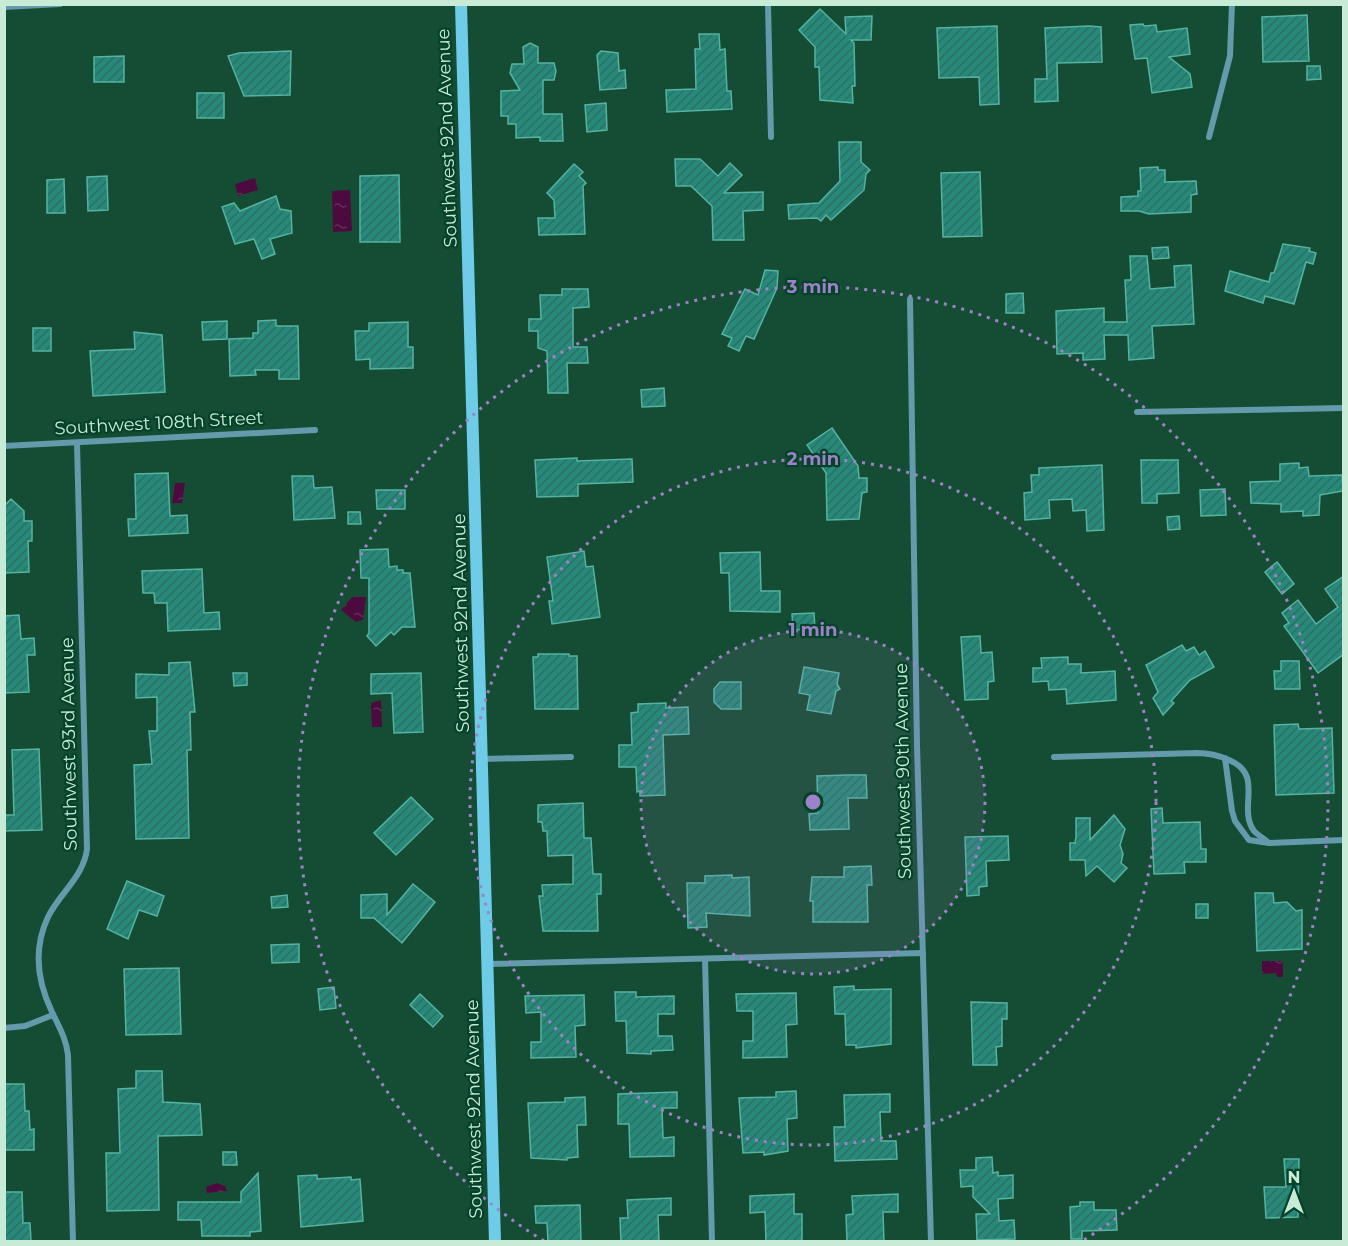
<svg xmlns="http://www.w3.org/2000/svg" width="1348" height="1246" font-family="Montserrat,sans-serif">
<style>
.water{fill:url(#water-ripples)}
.building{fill:url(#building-hatch);stroke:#56b2a1;stroke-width:1.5}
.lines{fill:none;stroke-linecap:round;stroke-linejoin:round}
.street{stroke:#639aac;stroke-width:6}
.secondary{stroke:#6fcce8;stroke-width:12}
.ring{fill:none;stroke:#9e82c9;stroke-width:3;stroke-dasharray:3 6}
.labels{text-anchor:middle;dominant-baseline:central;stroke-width:4.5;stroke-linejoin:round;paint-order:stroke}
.street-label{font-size:18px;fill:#c8ebd6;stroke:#054229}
.centre{fill:#9e82c9;stroke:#054229;stroke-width:3}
.ring-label{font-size:18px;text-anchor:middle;font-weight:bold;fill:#9e82c9;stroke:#054229;stroke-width:4.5;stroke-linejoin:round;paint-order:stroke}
</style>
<defs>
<pattern id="water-ripples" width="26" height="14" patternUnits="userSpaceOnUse" patternTransform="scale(1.5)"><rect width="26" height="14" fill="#4d0a3e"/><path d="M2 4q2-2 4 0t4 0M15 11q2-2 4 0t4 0" fill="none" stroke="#652e59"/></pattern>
<pattern id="building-hatch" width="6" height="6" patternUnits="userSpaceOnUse" patternTransform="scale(1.5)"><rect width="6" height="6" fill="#268979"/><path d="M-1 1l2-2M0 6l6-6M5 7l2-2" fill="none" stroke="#2f6e62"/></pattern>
</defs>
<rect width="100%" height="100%" fill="#144d33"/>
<g class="water">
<polygon points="255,178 258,190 238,196 235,184"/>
<polygon points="350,190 352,231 333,232 332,191"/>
<polygon points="175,483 185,483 182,503 172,503"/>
<polygon points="352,597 366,597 363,620 356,622 341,610"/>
<polygon points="381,700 382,727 372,727 371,703"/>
<polygon points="1262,961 1283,961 1283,977 1277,977 1276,973 1262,974"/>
<polygon points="217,1183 225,1186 227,1191 207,1193 206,1187"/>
</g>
<g class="building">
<polygon points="820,9 846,34 845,17 872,16 871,40 851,40 854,43 855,86 852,86 853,103 820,100 819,67 815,67 815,47 799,30"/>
<polygon points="1307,15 1309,61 1263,62 1262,17"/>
<polygon points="1143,24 1144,26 1156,25 1157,32 1187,28 1190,54 1169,57 1190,74 1192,87 1152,93 1147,58 1135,59 1131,34 1130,25"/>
<polygon points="997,26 999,104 980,105 979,77 939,78 937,28"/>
<polygon points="1089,26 1101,27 1102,62 1057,63 1058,101 1035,102 1035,79 1047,79 1045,28"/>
<polygon points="699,34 719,34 720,50 725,49 727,91 731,91 732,109 667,112 666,90 696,89 695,49 700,49"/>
<polygon points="530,43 538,47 538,63 554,63 556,71 554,80 543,80 543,114 562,114 563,141 540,141 540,137 516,138 516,124 508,124 508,116 501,116 501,91 520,90 510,73 512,64 524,64 523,47"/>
<polygon points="291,51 290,95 244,96 228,56 239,53"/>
<polygon points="601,51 618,53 619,71 625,70 626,88 600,90 597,55"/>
<polygon points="124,56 124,82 94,82 94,57"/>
<polygon points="1307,66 1320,66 1321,79 1307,80"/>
<rect x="197" y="93" width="27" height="25"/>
<polygon points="606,103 607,130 587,132 585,105"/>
<polygon points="839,142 861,142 861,162 870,170 866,174 864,190 831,220 826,215 821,221 817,218 789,219 788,205 819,203 840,181"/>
<polygon points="675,159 700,159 718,176 730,163 742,175 724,193 763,192 763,210 743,211 744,240 713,240 712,206 691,186 676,186"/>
<polygon points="574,164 583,172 579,176 586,183 583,186 585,234 539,235 538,218 555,218 554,200 547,193"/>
<polygon points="1158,167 1158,170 1165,170 1165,182 1196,181 1197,194 1191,195 1191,212 1149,214 1139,211 1121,211 1121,197 1138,196 1138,191 1141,191 1140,168"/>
<polygon points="980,172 982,236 943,237 941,173"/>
<polygon points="399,175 400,242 360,242 360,176"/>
<polygon points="107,176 108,210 88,211 87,177"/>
<polygon points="64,179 65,213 47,213 47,180"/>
<polygon points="276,196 280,209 291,211 292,233 270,239 275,254 262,259 254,239 235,244 222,207 234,203 240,211"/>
<polygon points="1283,244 1310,248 1309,251 1316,253 1313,264 1306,262 1294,304 1265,296 1263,303 1225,291 1230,271 1269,282 1271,273 1274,273"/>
<polygon points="1168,247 1169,258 1153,259 1152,248"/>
<polygon points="1130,256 1147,256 1150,289 1175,287 1174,266 1191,265 1194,324 1152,326 1154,358 1129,360 1128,335 1104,335 1105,359 1083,360 1083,353 1057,354 1056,311 1104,308 1104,322 1127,322 1125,280 1131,280"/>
<polygon points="765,270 778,271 777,288 754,339 746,336 739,351 728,346 732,338 722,334 745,289 758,295"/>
<polygon points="562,289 588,289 589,307 573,308 573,347 587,347 588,363 567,363 568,393 548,393 547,351 538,348 538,331 529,331 529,319 541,319 540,295 562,295"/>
<polygon points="1023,293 1024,313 1006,313 1006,294"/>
<polygon points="276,320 276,326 298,326 299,379 279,379 279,370 255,370 256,375 230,376 229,339 253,338 253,333 258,333 258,321"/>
<polygon points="227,321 227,339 203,340 202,322"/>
<polygon points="408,322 408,347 413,347 413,368 370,369 370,359 356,360 355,331 369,331 369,323"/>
<rect x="33" y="328" width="18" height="23"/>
<polygon points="134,332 162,335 165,392 93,396 90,351 135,349"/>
<polygon points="664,388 665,406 642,407 641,390"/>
<polygon points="832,428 858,466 859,478 867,478 867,492 862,493 859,519 827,520 826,473 807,445"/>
<polygon points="577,458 577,461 632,459 633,482 578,484 578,496 537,497 535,460"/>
<polygon points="1141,460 1178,460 1179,493 1157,494 1157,503 1142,503"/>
<polygon points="1299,463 1299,468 1308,467 1309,476 1342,475 1343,491 1320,495 1319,515 1303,516 1303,511 1281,512 1281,504 1251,503 1250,482 1280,481 1280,464"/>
<polygon points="1102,465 1104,530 1087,531 1086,510 1073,511 1072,499 1049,500 1050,518 1025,520 1024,493 1032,492 1031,475 1039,475 1039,468"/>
<polygon points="168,473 170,516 187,515 188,533 129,536 128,519 136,519 135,474"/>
<polygon points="292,476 313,476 314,488 332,487 335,518 294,520"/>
<polygon points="1225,489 1226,515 1201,516 1200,490"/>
<polygon points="376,490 405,490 405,509 377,509"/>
<polygon points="11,499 24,511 24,521 32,521 32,541 28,541 29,572 4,573 4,506"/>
<polygon points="348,512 360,512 361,524 348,524"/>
<polygon points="1179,516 1180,529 1168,530 1167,517"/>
<polygon points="388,549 389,567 397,566 397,570 403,570 403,573 410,573 415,627 402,627 394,635 391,632 376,646 367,636 369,633 369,578 361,578 360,550"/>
<polygon points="584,551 586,567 593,566 600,617 552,624 549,601 553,601 547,557"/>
<polygon points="760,552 761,591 780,591 780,612 730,611 729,573 721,573 720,553"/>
<polygon points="1277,562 1294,584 1282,594 1265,572"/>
<polygon points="202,569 204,613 219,612 220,629 168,631 167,603 155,603 154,593 143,593 142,571"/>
<polygon points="1344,576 1344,654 1318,673 1284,626 1289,623 1282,613 1298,600 1316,624 1338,607 1325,589"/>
<polygon points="814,613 815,629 793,630 792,614"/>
<polygon points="19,615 21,639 34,638 35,655 27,655 29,692 4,693 4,616"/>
<polygon points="980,636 981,653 992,652 994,681 988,682 988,699 965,700 961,637"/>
<polygon points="1182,645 1186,651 1194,647 1199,655 1205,651 1214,667 1190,680 1171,701 1174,703 1163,715 1153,698 1158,692 1146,665"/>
<polygon points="538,654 569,654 569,656 577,656 578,709 535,709 533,657 538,657"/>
<polygon points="1068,657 1068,664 1081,664 1081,673 1115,671 1116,700 1067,704 1066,689 1049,690 1048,681 1033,682 1033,668 1042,668 1041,658"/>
<polygon points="1281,661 1299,661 1300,689 1275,689 1274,671 1281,671"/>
<polygon points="190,662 195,712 190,712 191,750 187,750 189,838 136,839 134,765 152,764 149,731 157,731 157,697 136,698 136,674 169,675 169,663"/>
<polygon points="804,667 839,673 837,684 840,689 836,691 831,714 807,710 810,695 799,693"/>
<polygon points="233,673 247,673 247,685 234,686"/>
<polygon points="421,673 423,732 394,733 392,693 371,694 371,674"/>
<polygon points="720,682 741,682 741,709 721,709 714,702 714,689"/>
<polygon points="666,703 666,708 688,707 689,734 663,735 665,795 640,796 640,791 637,792 636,767 619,767 619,745 632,745 631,713 638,712 638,704"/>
<polygon points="1298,724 1299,729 1332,728 1334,793 1276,795 1274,725"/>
<polygon points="39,749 42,830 4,831 4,815 14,815 12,750"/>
<polygon points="847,775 866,775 867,798 848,798 849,829 810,830 809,814 818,813 817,776"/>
<polygon points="411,797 433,819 396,855 374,833"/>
<polygon points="583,803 584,838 591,838 593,874 601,874 601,894 597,894 598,931 543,931 539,896 543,896 542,885 573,884 573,855 548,856 547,831 543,831 542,822 538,822 538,805"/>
<polygon points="1162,808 1163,823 1200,822 1201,849 1206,849 1206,862 1184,862 1185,873 1154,874 1151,809"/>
<polygon points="1114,815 1125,829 1120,845 1123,854 1121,863 1127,868 1114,882 1097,866 1086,876 1085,860 1070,860 1070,843 1075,843 1076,837 1076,818 1090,818 1090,840"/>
<polygon points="1008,836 1009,860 986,861 987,886 979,887 979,895 967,896 965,837"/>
<polygon points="871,866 872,885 867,885 868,922 813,922 813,901 810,901 812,877 844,877 844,867"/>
<polygon points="732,875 732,878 749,877 750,916 706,913 707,927 688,928 687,883 705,883 705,876"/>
<polygon points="127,881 164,896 157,916 139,910 128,939 107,929"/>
<polygon points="413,884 435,902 402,943 374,918 361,918 361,895 387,894 387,915"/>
<polygon points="1255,893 1273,893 1274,903 1287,902 1296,911 1302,910 1302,949 1257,951"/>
<polygon points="287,895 288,907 272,908 271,897"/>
<rect x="1196" y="904" width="12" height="14"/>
<polygon points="299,944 299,962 272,963 271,945"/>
<polygon points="179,968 181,1034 126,1035 124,969"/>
<polygon points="854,986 854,990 891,989 891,1044 856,1048 856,1045 846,1045 845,1014 835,1014 834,987"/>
<polygon points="334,987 336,1008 320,1010 318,989"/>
<polygon points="615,992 636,992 636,997 674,996 674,1014 658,1014 658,1036 672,1036 673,1050 651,1051 651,1054 627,1053 626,1021 616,1021"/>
<polygon points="796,993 797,1024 786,1025 787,1057 743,1058 743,1041 753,1041 753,1011 737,1011 736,994"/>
<polygon points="420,994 443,1016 433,1027 410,1005"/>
<polygon points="584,995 585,1025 575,1026 576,1057 531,1058 531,1042 541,1042 541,1012 526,1013 525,996"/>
<polygon points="971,1002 1007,1003 1007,1019 1002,1019 1002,1046 996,1047 997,1065 973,1065"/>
<polygon points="136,1071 162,1071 163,1102 200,1104 202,1135 158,1136 159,1210 107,1211 106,1153 120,1153 118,1089 136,1088"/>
<polygon points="4,1084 24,1084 25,1111 29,1111 30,1130 34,1129 34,1150 4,1150"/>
<polygon points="796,1091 797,1118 787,1119 788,1151 764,1155 764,1152 743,1153 739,1098 776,1097 776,1092"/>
<polygon points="677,1092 677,1108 662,1108 663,1138 674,1137 674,1156 630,1157 629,1124 618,1124 618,1094"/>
<polygon points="890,1094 890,1112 880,1112 881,1141 896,1141 897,1159 835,1161 834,1127 845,1127 844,1095"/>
<polygon points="585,1097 586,1125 577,1125 578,1157 567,1158 567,1160 531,1158 528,1103 565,1102 565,1098"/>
<polygon points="223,1152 236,1152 237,1165 223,1165"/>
<polygon points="992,1157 993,1173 998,1172 998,1176 1013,1175 1013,1198 998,1199 999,1221 1014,1220 1015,1239 977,1240 976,1214 990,1214 973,1197 973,1186 961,1187 960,1170 976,1170 976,1158"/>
<polygon points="1284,1159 1299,1159 1298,1217 1266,1218 1264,1187 1286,1187"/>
<polygon points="258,1173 261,1231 250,1232 250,1236 202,1236 201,1220 178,1220 178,1202 241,1202 241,1192"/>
<polygon points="317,1175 317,1179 351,1177 351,1180 360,1179 363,1221 301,1227 298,1176"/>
<polygon points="4,1192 22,1192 23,1223 30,1223 31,1242 4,1242"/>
<polygon points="794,1194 794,1214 802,1214 802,1239 800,1242 766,1242 765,1212 750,1213 750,1196"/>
<polygon points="898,1194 898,1212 883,1212 884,1242 847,1241 846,1215 853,1214 852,1196"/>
<polygon points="671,1198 671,1215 658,1215 659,1242 621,1242 620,1218 628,1218 627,1200"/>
<polygon points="1080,1202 1094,1202 1094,1210 1116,1210 1117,1230 1082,1231 1082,1239 1071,1239 1070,1207 1080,1206"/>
<polygon points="580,1205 581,1242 548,1242 547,1223 536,1223 535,1206"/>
</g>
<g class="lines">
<g class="street">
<polyline points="768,4 771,137"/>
<polyline points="4,7 60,4"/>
<polyline points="1209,137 1230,56 1232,4"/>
<polyline points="910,299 917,745 931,1242"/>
<polyline points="1137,412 1344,408"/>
<polyline points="4,446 315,430"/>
<path d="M1054 757 1197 753C1209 753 1218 755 1229 760 1265 775 1237 807 1254 831 1258 835 1264 839 1269 843"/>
<polyline points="1225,758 1232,811 1235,821 1249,840 1269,843 1344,840"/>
<polyline points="482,759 571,757"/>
<polyline points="705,959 712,1242"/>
<polyline points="488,964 923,953"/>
<polyline points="4,1028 25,1026 53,1015"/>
<path d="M73 1242 68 1055C66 1038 59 1027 52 1012 37 981 33 949 48 917 59 894 84 876 87 849L77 443"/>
</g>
<polyline class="secondary" points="461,4 495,1242"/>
</g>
<circle cx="813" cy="802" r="172" fill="#9e82c9" fill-opacity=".12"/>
<g class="ring">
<circle cx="813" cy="802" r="172"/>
<circle cx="813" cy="802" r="343"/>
<path d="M544 1241A515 515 0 1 1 1082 1241"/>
</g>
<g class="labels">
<g class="street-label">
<text transform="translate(447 138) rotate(-92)">Southwest 92nd Avenue</text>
<text transform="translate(159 423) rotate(-3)">Southwest 108th Street</text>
<text transform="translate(461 623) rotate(-91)">Southwest 92nd Avenue</text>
<text transform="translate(69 744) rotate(-91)">Southwest 93rd Avenue</text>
<text transform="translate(903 771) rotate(-91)">Southwest 90th Avenue</text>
<text transform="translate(474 1109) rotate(-91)">Southwest 92nd Avenue</text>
</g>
</g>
<circle cx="813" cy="802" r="9" class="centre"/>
<g class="ring-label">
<text x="813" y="293">3 min</text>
<text x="813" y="465">2 min</text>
<text x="813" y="636">1 min</text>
</g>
<rect width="1348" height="1246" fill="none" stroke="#c8ebd6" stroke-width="12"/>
<g transform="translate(1294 1192)" stroke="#054229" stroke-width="4.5" paint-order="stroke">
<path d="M0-4.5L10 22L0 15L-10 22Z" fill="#c8ebd6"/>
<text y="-9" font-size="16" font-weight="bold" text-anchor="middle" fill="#c8ebd6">N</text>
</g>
</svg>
